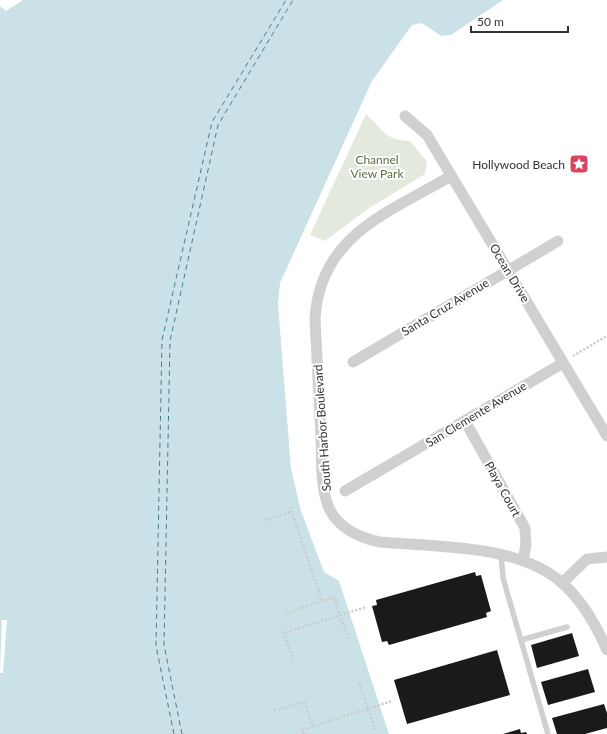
<svg xmlns="http://www.w3.org/2000/svg" width="607" height="734" font-family="Lato,sans-serif">
<style>
.green{fill:#e4e9dd}
.water{fill:#cbe1e8}
.pier{fill:#fff}
.lines{fill:none;stroke-linecap:round;stroke-linejoin:round}
.ferry{stroke:#447d92;stroke-width:1;stroke-dasharray:5 4;stroke-linecap:butt}
.building{fill:#1a1a1a}
.path{stroke:#cacaca;stroke-width:2.5;stroke-dasharray:2 2;stroke-linecap:butt}
.lane{stroke:#d0d0d0;stroke-width:5.5}
.street{stroke:#d0d0d0;stroke-width:11}
.labels{text-anchor:middle;dominant-baseline:central;stroke-width:4;stroke-linejoin:round;paint-order:stroke}
.park-label{font-size:12px;fill:#5b6d42;stroke:#fff}
.poi-label{font-size:12px;fill:#333;stroke:#fff;text-anchor:end}
.street-label{font-size:12px;fill:#333;stroke:#fff}
</style>
<rect width="100%" height="100%" fill="#fff"/>
<path class="green" d="M366 114C383 130 385 140 410 141L427 162 425 174 366 210 325 241 310 235Z"/>
<polygon class="water" points="23,0 503,0 451,35 441,36 422,23 412,25 372,81 280,283 278,304 291,469 301,511 324,572 339,581 389,734 0,734 0,6 6,11"/>
<polygon class="pier" points="2,620 7,620 3,673 0,673"/>
<g class="lines">
<g class="ferry">
<polyline points="174,734 156,646 162,340 212,122 286,0"/>
<polyline points="182,734 164,645 170,341 218,125 293,0"/>
</g>
</g>
<g class="building">
<polygon points="475,572 476,576 481,575 491,611 486,613 487,617 389,645 387,641 382,642 372,606 377,605 376,600"/>
<polygon points="572,633 579,656 537,668 531,645"/>
<polygon points="497,650 510,695 407,724 394,680"/>
<polygon points="588,669 595,692 548,705 541,682"/>
<polygon points="604,704 607,713 607,728 585,734 557,734 552,718"/>
<polygon points="520,729 521,733 526,732 527,734 503,734"/>
</g>
<g class="lines">
<g class="path">
<polyline points="573,356 607,336"/>
<polyline points="290,507 322,601"/>
<polyline points="265,520 291,512"/>
<polyline points="287,613 334,597 348,638"/>
<polyline points="292,657 284,633 366,607"/>
<polyline points="359,683 375,729"/>
<polyline points="274,711 304,702 313,726"/>
<polyline points="304,734 302,730 392,701"/>
</g>
<g class="lane">
<polyline points="501,554 503,578 548,734"/>
<polyline points="521,640 567,627"/>
</g>
<g class="street">
<polyline points="405,116 427,135 607,436"/>
<path d="M451 176C388 213 320 235 315 319 317 359 319 398 321 438 322 460 320 487 329 508 338 528 360 538 380 542 436 547 517 544 561 582 581 599 597 627 607 650"/>
<polyline points="353,362 558,241"/>
<polyline points="465,421 525,528 526,545 523,560"/>
<polyline points="345,491 563,363"/>
<polyline points="562,583 587,559 607,557"/>
</g>
</g>
<defs>
<symbol id="sight-square" viewBox="-11 -11 22 22"><rect x="-9" y="-9" width="18" height="18" rx="4" fill="#dc4361" stroke="#fff"/><path d="M0-6L1.8-2.2L6-1.7L2.9 1.2L3.7 5.4L0 3.3L-3.7 5.4L-2.9 1.2L-6-1.7L-1.8-2.2Z" fill="#fff"/></symbol>
</defs>
<g fill-rule="evenodd">
<use href="#sight-square" x="568" y="153" width="22" height="22"/>
</g>
<g class="labels">
<g class="park-label">
<text x="377" y="159">Channel<tspan x="377" dy="14">View Park</tspan></text>
</g>
<g class="poi-label">
<text x="565" y="164">Hollywood Beach</text>
</g>
<g class="street-label">
<text transform="translate(510 273) rotate(59)">Ocean Drive</text>
<text transform="translate(445 307) rotate(-31)">Santa Cruz Avenue</text>
<text transform="translate(476 414) rotate(-31)">San Clemente Avenue</text>
<text transform="translate(322 428) rotate(-94)">South Harbor Boulevard</text>
<text transform="translate(503 489) rotate(61)">Playa Court</text>
</g>
</g>
<path d="M471 26v6h97v-6" fill="none" stroke="#333333" stroke-width="2"/>
<text x="477" y="26" font-size="12" fill="#333333" stroke="#ffffff" stroke-width="3" paint-order="stroke">50 m</text>
</svg>
